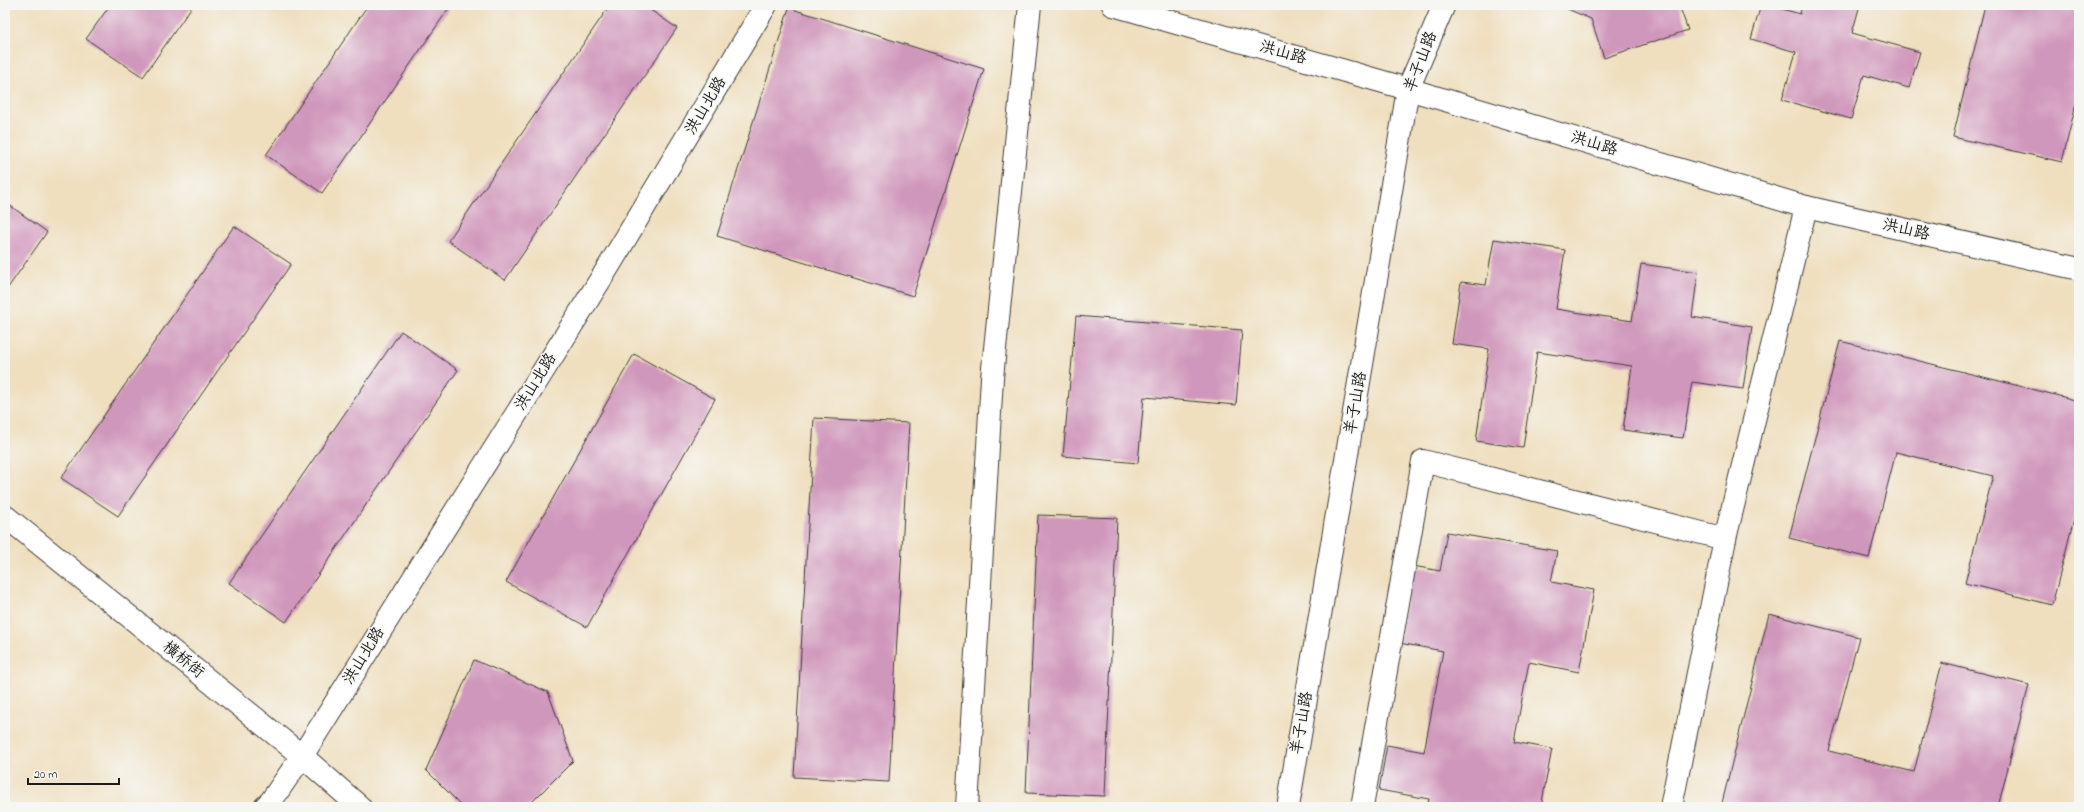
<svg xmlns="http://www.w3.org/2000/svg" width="2084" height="812" font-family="'Indie Flower','LXGW WenKai TC',sans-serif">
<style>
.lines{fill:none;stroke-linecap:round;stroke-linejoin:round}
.stream{stroke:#61c3df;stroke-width:9}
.building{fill:#d097bc}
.minor-casing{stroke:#3c3934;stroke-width:24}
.minor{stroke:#fff;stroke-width:22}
.labels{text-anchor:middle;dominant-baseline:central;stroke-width:3;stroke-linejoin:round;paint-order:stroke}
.street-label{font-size:16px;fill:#1c1c1c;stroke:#f6f6f2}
</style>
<rect width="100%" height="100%" fill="#f6f6f2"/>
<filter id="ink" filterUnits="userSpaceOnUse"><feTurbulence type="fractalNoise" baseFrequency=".025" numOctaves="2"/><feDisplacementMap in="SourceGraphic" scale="8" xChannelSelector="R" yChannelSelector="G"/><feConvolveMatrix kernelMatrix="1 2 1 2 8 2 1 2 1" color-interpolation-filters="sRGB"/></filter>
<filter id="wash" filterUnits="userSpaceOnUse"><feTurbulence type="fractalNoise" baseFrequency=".012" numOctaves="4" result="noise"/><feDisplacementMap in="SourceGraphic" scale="16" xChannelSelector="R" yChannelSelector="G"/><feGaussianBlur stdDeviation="0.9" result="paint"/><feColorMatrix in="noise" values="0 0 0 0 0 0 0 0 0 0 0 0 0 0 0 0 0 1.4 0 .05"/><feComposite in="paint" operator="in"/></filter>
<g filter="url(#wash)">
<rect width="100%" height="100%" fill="#efdfbf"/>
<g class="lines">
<polyline class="stream" points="2076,807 2079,795"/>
</g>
<g id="blocks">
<g class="building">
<polygon points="110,5 193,5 143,77 86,39"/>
<polygon points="368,5 451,5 322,193 266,155"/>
<polygon points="610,5 643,5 677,28 505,280 448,241"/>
<polygon points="1558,5 1679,5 1688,30 1604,58 1591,19"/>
<polygon points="1761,5 1768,5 1800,14 1802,5 1860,5 1852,33 1920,52 1909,88 1864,75 1851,119 1782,100 1796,52 1751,39"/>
<polygon points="1985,5 2079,5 2079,91 2062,162 1953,137"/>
<polygon points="789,8 984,69 913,296 717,236"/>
<polygon points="5,202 47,232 5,292"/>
<polygon points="234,226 291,264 118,516 61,478"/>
<polygon points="1494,239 1565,250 1556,309 1632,321 1641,264 1698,272 1692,317 1752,327 1743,389 1692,382 1683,438 1623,430 1632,366 1537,352 1523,448 1476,441 1489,349 1452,344 1461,282 1486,285"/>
<polygon points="1076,316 1242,330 1236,405 1144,397 1138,463 1063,456"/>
<polygon points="401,331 458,370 286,622 229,583"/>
<polygon points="1840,341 2079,401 2079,499 2052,605 1965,583 1993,476 1896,452 1869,558 1789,538"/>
<polygon points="634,354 715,399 587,627 506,582"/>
<polygon points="814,418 909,423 889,782 794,777"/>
<polygon points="1038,515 1117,518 1105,796 1026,793"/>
<polygon points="1447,532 1557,551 1551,582 1594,590 1579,672 1529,662 1514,742 1552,749 1541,807 1427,807 1429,799 1379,790 1387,745 1424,752 1443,651 1399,643 1413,566 1440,571"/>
<polygon points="1769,614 1859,637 1829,751 1914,772 1942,663 2029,685 1998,807 1721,807"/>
<polygon points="474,660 548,692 573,761 527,807 463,807 426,770"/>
</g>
</g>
</g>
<g filter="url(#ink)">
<use href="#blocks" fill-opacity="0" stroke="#3c3934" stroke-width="1"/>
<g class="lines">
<defs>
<g id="minor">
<polyline points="1113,5 1408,89 1806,207 2079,269"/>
<polyline points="5,516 302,756 360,807"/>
<polyline points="1725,539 1806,207"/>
<polyline points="265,807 271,801 302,756 609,266 766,5"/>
<polyline points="967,807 992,378 1030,5"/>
<polyline points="1288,807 1408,89 1444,5"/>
<polyline points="1362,807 1423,461 1725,539 1671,807"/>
</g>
</defs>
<use href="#minor" class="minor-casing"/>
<use href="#minor" class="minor"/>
</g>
</g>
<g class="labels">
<g class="street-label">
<text transform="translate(1283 53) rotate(16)">洪山路</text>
<text transform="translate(1421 62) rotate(-69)">羊子山路</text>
<text transform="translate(706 106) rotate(-59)">洪山北路</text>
<text transform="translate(1594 144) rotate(17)">洪山路</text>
<text transform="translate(1906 230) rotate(13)">洪山路</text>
<text transform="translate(536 382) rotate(-58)">洪山北路</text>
<text transform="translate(1356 403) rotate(-80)">羊子山路</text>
<text transform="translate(364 656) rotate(-58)">洪山北路</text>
<text transform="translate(183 660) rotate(39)">横桥街</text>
<text transform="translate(1302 723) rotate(-80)">羊子山路</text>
</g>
</g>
<rect width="2084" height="812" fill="none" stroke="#f6f6f2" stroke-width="20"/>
<path d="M28 778v6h91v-6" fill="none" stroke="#1c1c1c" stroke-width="2"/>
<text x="34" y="778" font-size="12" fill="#1c1c1c" stroke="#f6f6f2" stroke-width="3" paint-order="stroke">20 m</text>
</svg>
